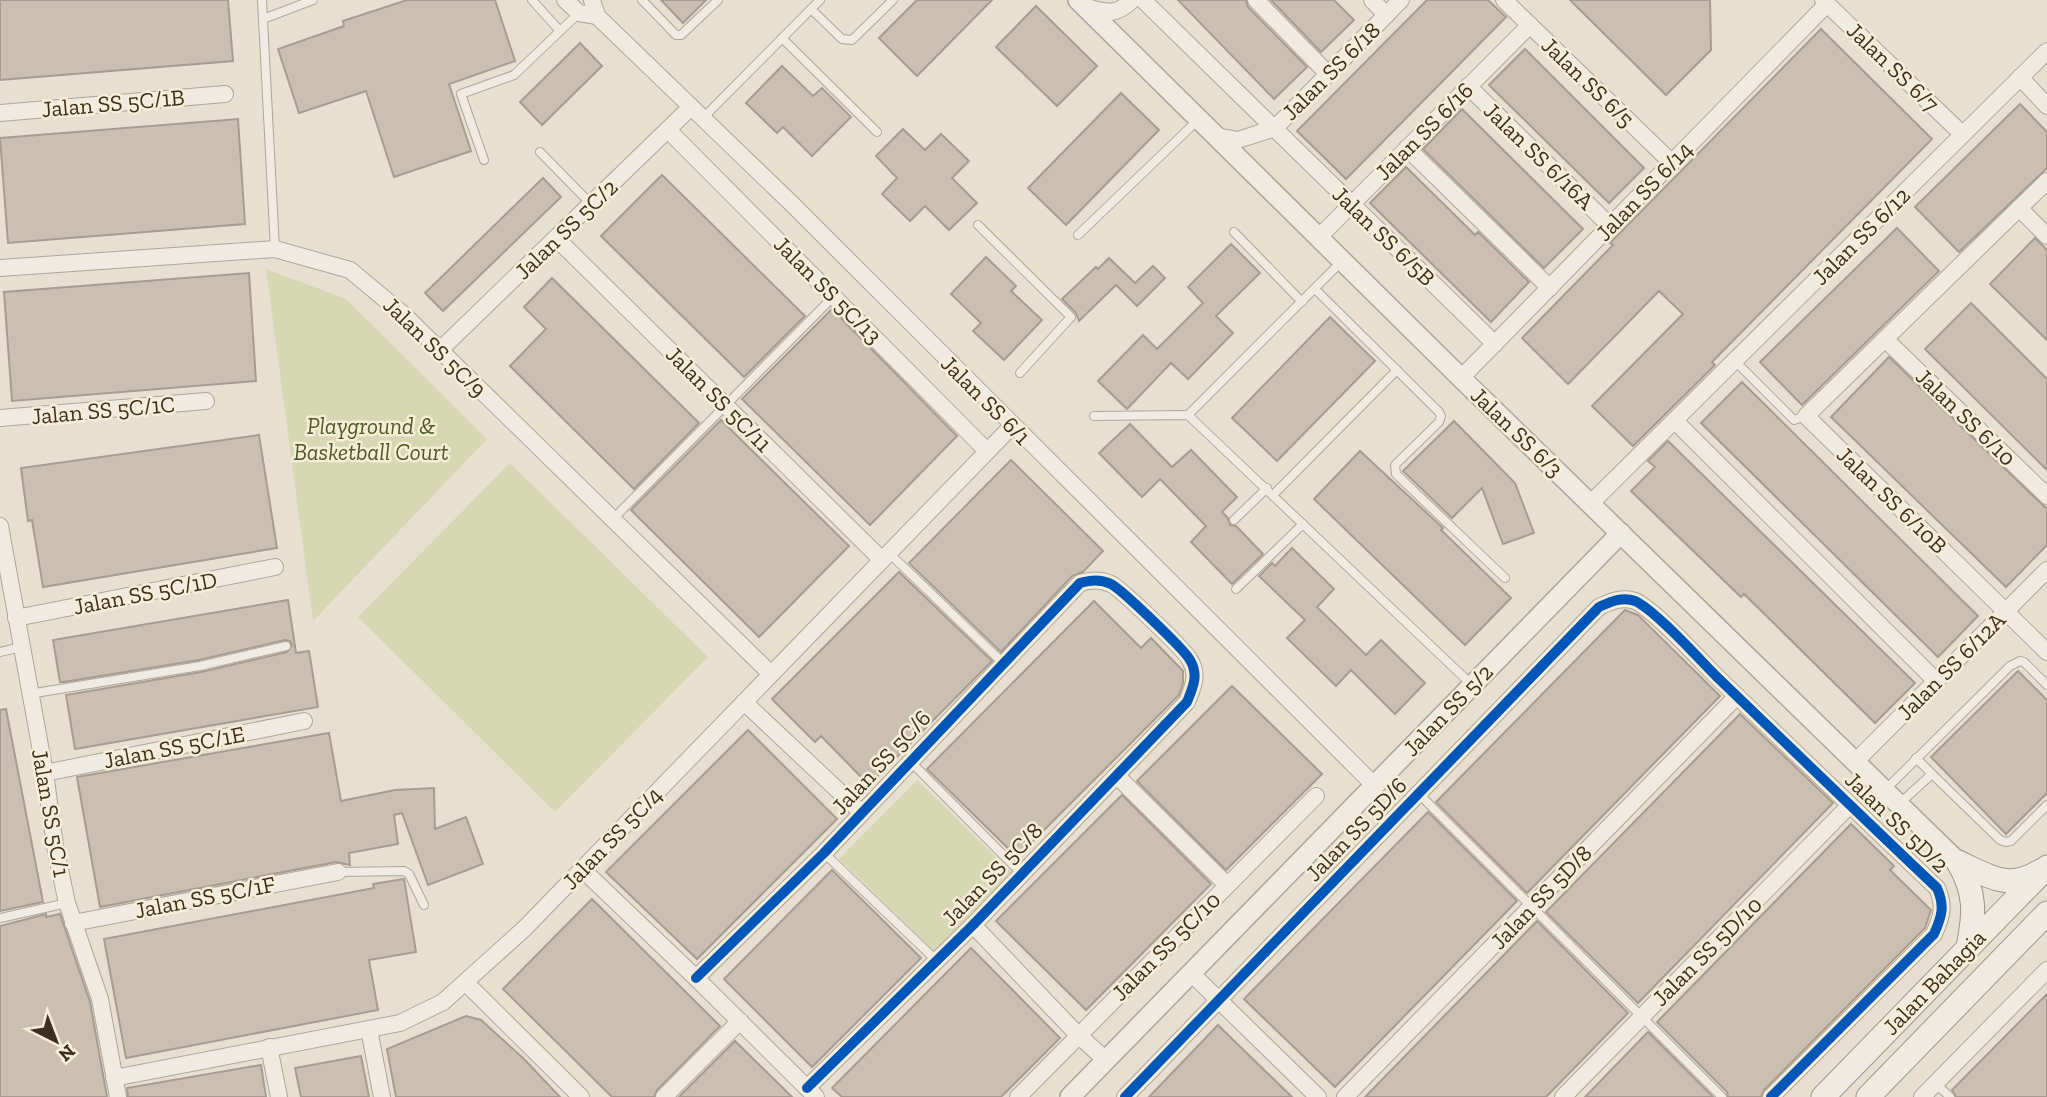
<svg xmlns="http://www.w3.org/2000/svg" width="2047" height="1097" font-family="'Zilla Slab',serif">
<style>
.green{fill:#d6d7b3}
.building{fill:#cbbfb2;stroke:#a89c90;stroke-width:2}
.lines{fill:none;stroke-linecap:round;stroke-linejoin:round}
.service-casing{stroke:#ada599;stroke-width:10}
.minor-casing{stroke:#ada599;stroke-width:18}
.tertiary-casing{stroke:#ada599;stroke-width:22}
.secondary-casing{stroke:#9c958a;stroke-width:25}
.service{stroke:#efebe3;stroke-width:8}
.minor{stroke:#efebe3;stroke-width:16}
.tertiary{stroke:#efebe3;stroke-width:19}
.secondary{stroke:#efebe3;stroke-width:23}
.cycleway-casing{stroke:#f7eed8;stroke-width:15}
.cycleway{stroke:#0057b8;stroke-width:10}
.labels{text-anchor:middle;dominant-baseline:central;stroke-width:5;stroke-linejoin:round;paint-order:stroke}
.street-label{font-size:23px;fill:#3d2e20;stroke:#f7eed8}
.park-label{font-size:23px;font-style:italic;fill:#4d5a26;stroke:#f7eed8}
</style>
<rect width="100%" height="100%" fill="#e7e0d1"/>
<g class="green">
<polygon points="266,269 346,299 487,439 313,621"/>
<polygon points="510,463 708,657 555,812 358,617"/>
<polygon points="917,780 1011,872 934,951 839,859"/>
</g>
<g class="building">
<polygon points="0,0 228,0 233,61 0,80"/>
<polygon points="407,0 495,0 515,61 449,84 471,151 394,177 366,91 299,113 278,49 344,26 343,21"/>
<polygon points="661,0 706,0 683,23"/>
<polygon points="917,0 992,0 917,76 879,38"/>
<polygon points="1178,0 1246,0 1248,7 1307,67 1274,99"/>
<polygon points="1271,0 1334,0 1354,20 1321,52"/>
<polygon points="1427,0 1488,0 1506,17 1346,179 1297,131"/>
<polygon points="1570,0 1710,0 1711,50 1666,95"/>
<polygon points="1036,6 1097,66 1057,106 996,47"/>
<polygon points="1821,29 1932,139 1712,362 1715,365 1633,446 1592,406 1683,314 1659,291 1568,384 1522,338 1613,245 1610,243"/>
<polygon points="580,43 602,66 542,125 520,102"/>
<polygon points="1525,49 1644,168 1609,203 1489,85"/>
<polygon points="782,66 813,96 822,88 851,117 812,156 783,127 777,133 746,103"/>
<polygon points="1121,93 1159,130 1066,225 1028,188"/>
<polygon points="2020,104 2047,132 2047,168 1959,252 1915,207"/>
<polygon points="1462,109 1583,229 1544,268 1423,149"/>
<polygon points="238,119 245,224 8,243 0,138"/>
<polygon points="903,129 925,150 941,134 969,161 952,178 977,203 949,230 925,206 910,221 882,194 897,178 876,156"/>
<polygon points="1406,167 1475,235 1478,232 1529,282 1491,322 1370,203"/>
<polygon points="662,175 805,316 744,377 601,236"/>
<polygon points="543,178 561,197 443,311 425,293"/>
<polygon points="1897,228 1939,271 1802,405 1760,362"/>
<polygon points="2035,238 2047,250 2047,340 1990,284"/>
<polygon points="1231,244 1260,273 1216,316 1233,333 1188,379 1171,363 1127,409 1098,381 1143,335 1157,349 1203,303 1188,287"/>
<polygon points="986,257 1016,286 1011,291 1042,320 1004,360 973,331 981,323 951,294"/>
<polygon points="1109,258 1135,283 1153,266 1165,278 1137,306 1116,285 1079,321 1076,313 1062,299 1096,267 1098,269"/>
<polygon points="249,273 256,381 12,401 4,292"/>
<polygon points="552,278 699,423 634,489 510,366 546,329 524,307"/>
<polygon points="1971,303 2047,379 2047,470 1925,349"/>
<polygon points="832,309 957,436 870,525 742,399"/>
<polygon points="1330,317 1375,361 1277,461 1232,418"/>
<polygon points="1889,357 2047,509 2047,545 2006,587 1831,417"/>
<polygon points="1742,382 1978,616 1938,657 1701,423"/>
<polygon points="721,420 849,546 759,637 631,510"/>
<polygon points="1454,421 1515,483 1534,533 1503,544 1482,488 1452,518 1403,471"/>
<polygon points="1130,424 1172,467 1191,450 1237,497 1222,512 1228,518 1230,525 1236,526 1263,554 1232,584 1191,542 1206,526 1160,479 1142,497 1099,453"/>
<polygon points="259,435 277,548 43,587 32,520 28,521 21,468"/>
<polygon points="1668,441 1915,683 1875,723 1744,594 1741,597 1631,491 1655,467 1648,461"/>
<polygon points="1360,451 1443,528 1441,530 1511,598 1465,645 1314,499"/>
<polygon points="1011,460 1103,551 1083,572 1072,576 1001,652 909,563"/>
<polygon points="1292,548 1334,589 1317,607 1366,655 1381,640 1425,683 1395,714 1351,670 1336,686 1287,638 1305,620 1259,576 1272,563 1275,566"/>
<polygon points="899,572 992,661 869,785 821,736 815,742 772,699"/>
<polygon points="288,600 296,653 309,651 318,707 75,749 66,695 201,672 287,652 292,645 290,641 285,640 199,660 64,682 60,682 53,640"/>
<polygon points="1094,601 1141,648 1151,638 1183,671 1183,683 1179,695 1017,857 927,769"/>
<polygon points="1625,610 1638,615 1720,696 1527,893 1436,802"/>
<polygon points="2018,671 2047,700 2047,793 2006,834 1931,757"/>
<polygon points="1232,686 1322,774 1226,870 1137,781"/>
<polygon points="6,709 43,902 0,911 0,710"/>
<polygon points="1740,714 1833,803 1638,1003 1546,912"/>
<polygon points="748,730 837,819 697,959 606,872"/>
<polygon points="329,733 341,801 395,790 434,788 435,829 466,817 483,864 428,885 402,813 394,815 398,844 349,853 350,865 336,862 100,907 77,777"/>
<polygon points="1122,795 1211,884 1086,1010 996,921"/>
<polygon points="1428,812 1517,901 1335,1087 1244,999"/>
<polygon points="1851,824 1894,866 1890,870 1931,910 1925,928 1764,1090 1761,1097 1728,1097 1727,1092 1657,1022"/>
<polygon points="832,870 921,958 812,1067 724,979"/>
<polygon points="404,879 416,952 369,960 378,1010 126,1058 104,939 374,888 373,884"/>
<polygon points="592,899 720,1026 657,1090 654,1097 612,1097 503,989"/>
<polygon points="46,914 46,917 60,914 90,1002 107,1097 0,1097 0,926"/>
<polygon points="1537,921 1628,1013 1546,1097 1365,1097"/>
<polygon points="971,948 1060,1038 1001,1097 842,1097 832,1088"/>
<polygon points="2047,994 2047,1097 1956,1097 1952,1090"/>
<polygon points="466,1016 481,1020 524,1059 560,1097 396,1097 387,1049"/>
<polygon points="1218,1025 1292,1097 1149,1097"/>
<polygon points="1648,1032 1713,1097 1585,1097"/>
<polygon points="735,1041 792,1097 679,1097"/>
<polygon points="361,1056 369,1097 301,1097 295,1068"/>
<polygon points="261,1065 266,1097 128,1097 127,1088"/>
</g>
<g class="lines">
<defs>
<g id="service">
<polyline points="262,0 275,249"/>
<polyline points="532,0 560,31"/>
<polyline points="642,0 676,35 681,35 718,0"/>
<polyline points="811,9 842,39 852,40 893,0"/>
<polyline points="263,19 313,0"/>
<polyline points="782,38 877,132"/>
<polyline points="703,118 820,0"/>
<polyline points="540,152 591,204"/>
<polyline points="484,160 461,94 514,75 579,13"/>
<polyline points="978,225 1071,317 1020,373"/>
<polyline points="1234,232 1302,302"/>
<polyline points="1078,235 1199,119"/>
<polyline points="1315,289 1439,412 1441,416 1439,422 1395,465 1396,474 1505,578"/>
<polyline points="1735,361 1794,420 1806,416"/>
<polyline points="1188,415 1342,261"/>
<polyline points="1094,416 1188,415 1472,685"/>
<polyline points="1273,495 1397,370"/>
<polyline points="613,519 834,296"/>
<polyline points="1234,520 1267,488"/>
<polyline points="889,553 1002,662"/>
<polyline points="1236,589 1303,524"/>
<polyline points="0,652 21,647"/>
<polyline points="29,694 200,666 286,646"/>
<polyline points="1916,758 1932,774"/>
<polyline points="911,762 1021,873"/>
<polyline points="1885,790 2010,666 2020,661 2024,662 2047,685"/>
<polyline points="1419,794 1722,1097"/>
<polyline points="1899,804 1932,774 2000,840 2006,842 2011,841 2047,805"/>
<polyline points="824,853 937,961"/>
<polyline points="338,872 404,871 409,874 424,905"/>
<polyline points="0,918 67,903"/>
<polyline points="1935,1083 1950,1097"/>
</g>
<g id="minor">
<polyline points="565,0 579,13 597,16"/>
<polyline points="592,0 597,16 793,205 1374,785"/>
<polyline points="1143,0 1495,344"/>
<polyline points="1256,0 1328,74"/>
<polyline points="1372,0 1386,15"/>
<polyline points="1504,0 1672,163"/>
<polyline points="1823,0 1962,134"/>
<path d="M1085 7C1107 12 1115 17 1132 0"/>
<polyline points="2020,77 2047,106"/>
<polyline points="1468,86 1610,226"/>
<polyline points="0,113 225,94"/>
<polyline points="668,130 987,451"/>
<polyline points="1216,136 1238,140 1275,128 1401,0"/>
<polyline points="1407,148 1550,288"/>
<polyline points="2047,181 1806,416 2047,652"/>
<polyline points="2019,208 2047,236"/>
<polyline points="1319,237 1530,25"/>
<polyline points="556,238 882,560"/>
<polyline points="0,268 275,249 350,270 404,315 771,674"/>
<polyline points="1885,339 2047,496"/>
<polyline points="440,350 691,107"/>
<polyline points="1461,378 1827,4"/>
<polyline points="0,418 206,401"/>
<polyline points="1675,421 1936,681"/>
<polyline points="1590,504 2047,51"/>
<polyline points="0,526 45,773 55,846 67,903 100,999 118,1097"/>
<polyline points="16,618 275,567"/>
<polyline points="744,702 862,813"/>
<polyline points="1855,762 2047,570"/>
<polyline points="45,773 304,721"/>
<polyline points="1117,776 1226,884"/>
<polyline points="582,869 696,978 816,1097"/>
<polyline points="73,923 338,872"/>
<polyline points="973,925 1078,1035 1106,1060"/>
<polyline points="1191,973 1318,1097"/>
<path d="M696 978 824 853 1080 583C1091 580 1100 579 1111 584 1121 589 1185 650 1190 660 1199 675 1193 687 1187 702L973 925 807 1088"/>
<polyline points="466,983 581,1097"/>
<polyline points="369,1029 382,1097"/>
<polyline points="269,1047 279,1097"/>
<polyline points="114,1078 400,1023 443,1002 525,928 1012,426"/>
<polyline points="664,1097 740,1021"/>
<polyline points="1018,1097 1316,796"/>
<path d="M1125 1097 1599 607C1610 602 1622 596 1635 601 1655 610 1699 659 1717 677 1790 747 1863 818 1937 888 1945 906 1942 916 1934 934L1771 1097"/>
<polyline points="1345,1097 1737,696"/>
<polyline points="1563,1097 1850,805"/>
<polyline points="1922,1097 2047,970"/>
</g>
<g id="tertiary">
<polyline points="1078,0 1461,378 1958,862"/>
<polyline points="1070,1097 1621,533"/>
</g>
<g id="secondary">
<path d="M1958 862C1989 876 2008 891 2040 871"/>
<path d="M1958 862C1976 893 1975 913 1968 947"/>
<polyline points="1823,1097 2047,867"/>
<polyline points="1868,1097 2047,913"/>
</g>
</defs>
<use href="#service" class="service-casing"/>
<use href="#minor" class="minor-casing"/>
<use href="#tertiary" class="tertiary-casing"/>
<use href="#secondary" class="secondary-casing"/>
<use href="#service" class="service"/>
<use href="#minor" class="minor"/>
<use href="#tertiary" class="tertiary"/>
<use href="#secondary" class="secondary"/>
<defs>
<g id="cycleway">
<path d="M696 978 824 853 1080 583C1091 580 1100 579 1111 584 1121 589 1185 650 1190 660 1199 675 1193 687 1187 702L973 925 807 1088"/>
<path d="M1125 1097 1599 607C1610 602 1622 596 1635 601 1655 610 1699 659 1717 677 1790 747 1863 818 1937 888 1945 906 1942 916 1934 934L1771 1097"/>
</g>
</defs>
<use href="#cycleway" class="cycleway-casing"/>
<use href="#cycleway" class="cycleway"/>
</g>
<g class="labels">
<g class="street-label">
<text transform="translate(1893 67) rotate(44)">Jalan SS 6/7</text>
<text transform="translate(1331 71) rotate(-45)">Jalan SS 6/18</text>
<text transform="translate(1588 82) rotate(44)">Jalan SS 6/5</text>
<text transform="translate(113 103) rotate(-5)">Jalan SS 5C/1B</text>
<text transform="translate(1424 131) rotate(-45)">Jalan SS 6/16</text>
<text transform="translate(1539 156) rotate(44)">Jalan SS 6/16A</text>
<text transform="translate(1644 191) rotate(-46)">Jalan SS 6/14</text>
<text transform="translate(566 229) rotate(-44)">Jalan SS 5C/2</text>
<text transform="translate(1384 236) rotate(44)">Jalan SS 6/5B</text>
<text transform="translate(1861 236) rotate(-45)">Jalan SS 6/12</text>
<text transform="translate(828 290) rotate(45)">Jalan SS 5C/13</text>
<text transform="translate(435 347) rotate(44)">Jalan SS 5C/9</text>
<text transform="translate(719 399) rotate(45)">Jalan SS 5C/11</text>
<text transform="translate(986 400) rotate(45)">Jalan SS 6/1</text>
<text transform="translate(103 410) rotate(-5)">Jalan SS 5C/1C</text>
<text transform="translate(1966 417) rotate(44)">Jalan SS 6/10</text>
<text transform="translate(1517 432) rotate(44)">Jalan SS 6/3</text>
<text transform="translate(1892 500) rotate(44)">Jalan SS 6/10B</text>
<text transform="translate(145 593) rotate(-11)">Jalan SS 5C/1D</text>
<text transform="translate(1951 666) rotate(-45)">Jalan SS 6/12A</text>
<text transform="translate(1448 710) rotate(-46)">Jalan SS 5/2</text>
<text transform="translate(174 747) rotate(-11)">Jalan SS 5C/1E</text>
<text transform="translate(881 762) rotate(-47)">Jalan SS 5C/6</text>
<text transform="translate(51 813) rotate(80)">Jalan SS 5C/1</text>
<text transform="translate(1897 822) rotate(44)">Jalan SS 5D/2</text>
<text transform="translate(1356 829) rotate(-46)">Jalan SS 5D/6</text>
<text transform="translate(612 838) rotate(-46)">Jalan SS 5C/4</text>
<text transform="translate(992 874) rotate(-46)">Jalan SS 5C/8</text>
<text transform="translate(205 897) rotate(-11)">Jalan SS 5C/1F</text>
<text transform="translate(1541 897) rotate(-46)">Jalan SS 5D/8</text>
<text transform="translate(1166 946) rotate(-45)">Jalan SS 5C/10</text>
<text transform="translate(1707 951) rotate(-45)">Jalan SS 5D/10</text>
<text transform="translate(1934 982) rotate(-46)">Jalan Bahagia</text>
</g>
<g class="park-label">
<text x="371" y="426">Playground &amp;<tspan x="371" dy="26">Basketball Court</tspan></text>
</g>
</g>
<g transform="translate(56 1041) rotate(138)" stroke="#f7eed8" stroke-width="5" paint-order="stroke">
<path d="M0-5L12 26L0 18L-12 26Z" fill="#3d2e20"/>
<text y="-10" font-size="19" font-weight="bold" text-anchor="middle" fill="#3d2e20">N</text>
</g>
</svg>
